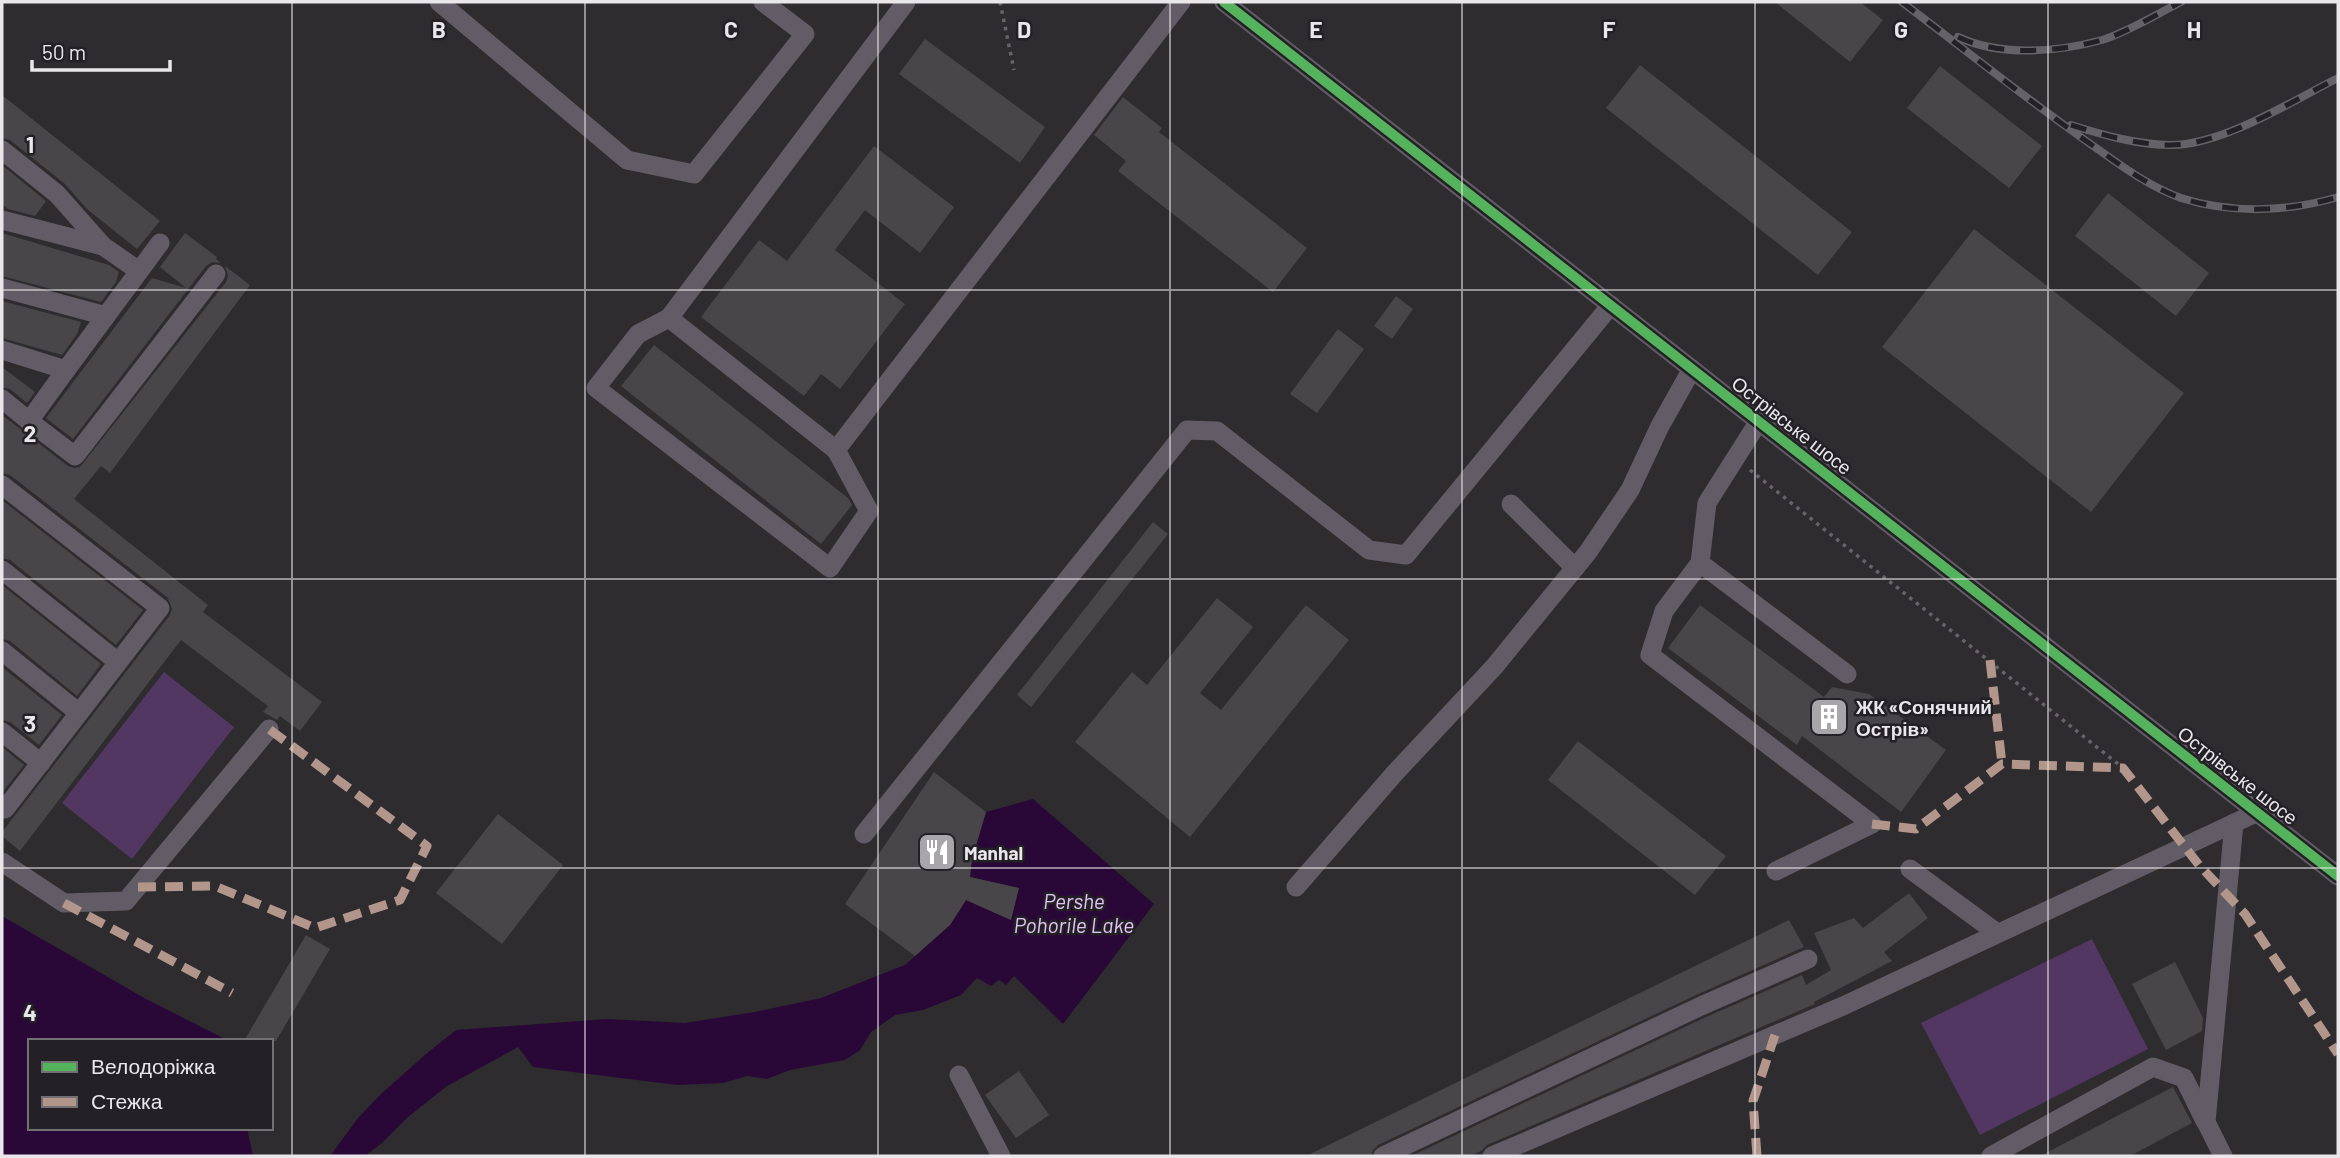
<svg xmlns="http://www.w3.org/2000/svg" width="2340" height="1158" font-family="Barlow,sans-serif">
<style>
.green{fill:#523762}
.water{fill:#290838}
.building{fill:#484648}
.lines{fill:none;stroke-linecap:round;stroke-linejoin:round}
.path{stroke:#676369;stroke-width:3.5;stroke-dasharray:3.5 5;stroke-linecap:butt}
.minor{stroke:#615c65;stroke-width:19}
.rail-casing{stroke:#656367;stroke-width:8}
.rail{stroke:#242126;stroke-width:5;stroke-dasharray:16;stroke-linecap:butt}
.quiet{stroke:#b2968c;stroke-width:9;stroke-dasharray:18 9;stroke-linecap:butt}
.cycleway-casing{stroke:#242126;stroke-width:15}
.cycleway{stroke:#56b35d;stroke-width:10}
.grid{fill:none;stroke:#e9e7ea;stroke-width:2;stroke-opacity:0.55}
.labels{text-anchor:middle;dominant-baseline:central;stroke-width:5;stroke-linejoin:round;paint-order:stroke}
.street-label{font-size:19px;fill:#e9e7ea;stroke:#242126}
.poi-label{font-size:19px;font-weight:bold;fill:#e9e7ea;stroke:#242126;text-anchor:start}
.water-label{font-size:21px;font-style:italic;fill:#e3c4f6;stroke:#242126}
.grid-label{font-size:23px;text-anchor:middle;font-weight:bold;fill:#e9e7ea;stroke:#242126;stroke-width:5;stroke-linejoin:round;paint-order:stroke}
</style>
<rect width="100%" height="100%" fill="#2e2c2f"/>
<g class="green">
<polygon points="164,672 234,727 132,859 62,803"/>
<polygon points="2092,939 2148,1049 1980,1135 1921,1023"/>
</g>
<g class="water">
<polygon points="1033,799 1154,904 1063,1024 1014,976 1006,985 999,980 991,986 977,978 961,995 923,1010 895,1015 871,1032 860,1050 845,1060 790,1070 767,1079 747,1076 723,1083 677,1085 533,1067 518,1047 447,1086 408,1117 383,1142 365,1156 330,1156 358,1118 382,1093 426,1054 456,1030 607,1019 685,1023 755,1012 821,998 905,965 950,925 966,900 1011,920 1018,888 970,877 972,859 986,812"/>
<polygon points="2,916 146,999 229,1041 30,1041 30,1128 247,1128 253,1156 2,1156"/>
</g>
<g class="building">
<polygon points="1775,2 1860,2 1883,20 1850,62"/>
<polygon points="925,39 1045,127 1020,163 899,74"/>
<polygon points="1640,65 1852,232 1818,275 1606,108"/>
<polygon points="1940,66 2042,146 2009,188 1907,108"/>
<polygon points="2,95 160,221 137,249 87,209 65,184 10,140 2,138"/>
<polygon points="1123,97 1162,128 1159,132 1307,248 1273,292 1118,171 1126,161 1094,135"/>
<polygon points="874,146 954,207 920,253 865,210 835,250 905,304 840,389 821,374 804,396 701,317 759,240 787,261"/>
<polygon points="2,165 46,201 35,216 8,209 2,204"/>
<polygon points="2108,193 2209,273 2176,316 2075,236"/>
<polygon points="1974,229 2184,393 2091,512 1882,347"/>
<polygon points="2,233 109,265 119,272 116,282 101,302 2,276"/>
<polygon points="185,233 217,257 216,259 221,263 212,262 206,266 73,439 46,418 152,278 186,288 160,267"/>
<polygon points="225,266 250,285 110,473 101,466 74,499 208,605 203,612 322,702 300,731 280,716 277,720 263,712 268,706 181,640 20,851 2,836 2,832 170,615 172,609 168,598 10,475 2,473 2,415 68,466 74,468 80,467 226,282 228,275"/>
<polygon points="1396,296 1413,309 1392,339 1374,326"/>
<polygon points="2,301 81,322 77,334 62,355 2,338"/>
<polygon points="1338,329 1364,349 1317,413 1290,394"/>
<polygon points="654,345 848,498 852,505 821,544 621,386"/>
<polygon points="2,367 35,392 27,403 10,389 2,387"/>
<polygon points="2,500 143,610 116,645 10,560 2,558"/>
<polygon points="1153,522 1168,534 1031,707 1017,695"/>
<polygon points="2,585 101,664 77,696 10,641 2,639"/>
<polygon points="1217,598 1253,627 1200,693 1221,710 1306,605 1349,640 1190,837 1075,742 1132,672 1147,685"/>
<polygon points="1700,605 1824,697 1832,687 1869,694 1946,750 1901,812 1802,736 1797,745 1668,648"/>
<polygon points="2,667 62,715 39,745 10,722 2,720"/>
<polygon points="1578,741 1726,856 1695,895 1548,780"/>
<polygon points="2,747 24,765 2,793"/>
<polygon points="934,772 986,812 972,859 970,877 1019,888 1011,920 966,900 950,925 915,956 845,904"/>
<polygon points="498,814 563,865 502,944 436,893"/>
<polygon points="1909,893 1928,918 1884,952 1892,961 1814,1002 1815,1004 1487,1145 1481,1151 1470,1156 1411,1156 1706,1017 1802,975 1806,985 1831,970 1814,933 1854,918 1863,928"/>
<polygon points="1789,920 1804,947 1696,995 1378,1145 1373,1150 1371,1156 1306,1156"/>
<polygon points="306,935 330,949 276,1041 244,1041"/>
<polygon points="2175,962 2203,1018 2202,1031 2166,1050 2132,984"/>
<polygon points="1019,1071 1049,1115 1016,1138 985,1095"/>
<polygon points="2173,1087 2192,1123 2130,1156 2040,1156"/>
</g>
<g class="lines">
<g class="path">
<polyline points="1000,2 1014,70"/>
<polyline points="1750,470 2123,768"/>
</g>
<g class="minor">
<polyline points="439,2 627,160 694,174 805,34 763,2"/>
<polyline points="906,2 669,318 836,450 1181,2"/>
<polyline points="1224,2 2338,876"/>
<polyline points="2,150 57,194 103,246 139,271"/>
<polyline points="2,220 103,246"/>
<polyline points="2,288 106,316"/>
<polyline points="669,318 638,334 596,388 830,568 869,511 836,450"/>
<polyline points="2,350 66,370 160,243"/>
<polyline points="66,370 29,421 75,456 216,274"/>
<polyline points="2,399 29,421"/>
<polyline points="1759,421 1707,503 1700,563 1664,611 1650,655 1872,824 1776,871"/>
<polyline points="2,485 160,608 5,809 2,807"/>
<polyline points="1511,504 1575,568"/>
<polyline points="1700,563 1847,674"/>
<polyline points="2,570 118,662"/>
<polyline points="2,651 79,713"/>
<polyline points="2,732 41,763"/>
<polyline points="864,834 1187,430 1217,431 1369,550 1406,555 1611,305"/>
<polyline points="2,862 64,903 126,901 269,729"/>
<polyline points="1910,869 1997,933"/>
<polyline points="1296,887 1394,774 1494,667 1588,552 1630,490 1660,426 1692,369"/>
<polyline points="959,1075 1001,1156"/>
<polyline points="1383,1156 1701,1006 1808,959"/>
<polyline points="1492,1156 1843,1006 2258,812"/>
<polyline points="1991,1156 2153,1067 2184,1078 2205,1121"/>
<polyline points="2223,1156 2206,1122 2234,823"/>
</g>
<defs>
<g id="rail">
<path d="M1902 2C1964 49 2025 98 2089 143 2118 163 2147 186 2181 198 2231 214 2288 212 2338 197"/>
<path d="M1958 37C2001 57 2058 52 2102 40 2128 32 2157 14 2181 2"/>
<path d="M2071 125C2103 135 2138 145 2171 145 2223 145 2292 101 2338 78"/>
</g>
</defs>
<use href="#rail" class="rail-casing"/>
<use href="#rail" class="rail"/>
<g class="quiet">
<polyline points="1990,660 2002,764"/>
<polyline points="1872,824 1916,829 2002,764 2123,768 2199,865 2245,914 2338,1054"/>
<polyline points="138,887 215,886 315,928 400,900 427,846 269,729"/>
<polyline points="64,903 232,993"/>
<polyline points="1757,1156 1753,1101 1775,1035"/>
</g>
<defs>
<polyline id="cycleway" points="1224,2 2338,876"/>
</defs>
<use href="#cycleway" class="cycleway-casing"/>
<use href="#cycleway" class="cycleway"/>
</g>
<path class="grid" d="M292 2V1156M585 2V1156M878 2V1156M1170 2V1156M1462 2V1156M1755 2V1156M2048 2V1156M2 290H2338M2 579H2338M2 868H2338"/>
<defs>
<symbol id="building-square" viewBox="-11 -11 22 22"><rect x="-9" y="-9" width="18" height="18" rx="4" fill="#a8a6a9" stroke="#242126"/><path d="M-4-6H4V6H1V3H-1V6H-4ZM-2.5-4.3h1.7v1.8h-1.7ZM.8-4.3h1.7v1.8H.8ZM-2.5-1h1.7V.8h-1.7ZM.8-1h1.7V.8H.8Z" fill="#fff"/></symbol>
<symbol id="restaurant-square" viewBox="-11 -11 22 22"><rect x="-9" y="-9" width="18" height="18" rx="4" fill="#a8a6a9" stroke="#242126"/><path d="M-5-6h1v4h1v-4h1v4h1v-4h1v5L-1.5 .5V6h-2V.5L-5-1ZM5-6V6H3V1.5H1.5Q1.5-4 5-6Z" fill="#fff"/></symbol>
</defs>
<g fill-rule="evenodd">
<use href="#building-square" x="1807" y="695" width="44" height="44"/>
<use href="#restaurant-square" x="915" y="830" width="44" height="44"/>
</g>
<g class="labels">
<g class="street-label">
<text transform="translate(1792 425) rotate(38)">Острівське шосе</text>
<text transform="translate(2238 775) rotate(38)">Острівське шосе</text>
</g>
<g class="poi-label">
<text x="1856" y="706">ЖК «Сонячний<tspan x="1856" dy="22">Острів»</tspan></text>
<text x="964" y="852">Manhal</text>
</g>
<g class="water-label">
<text x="1074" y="900">Pershe<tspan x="1074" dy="24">Pohorile Lake</tspan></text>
</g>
</g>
<g class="grid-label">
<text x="439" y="38">B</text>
<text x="731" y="38">C</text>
<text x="1024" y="38">D</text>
<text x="1316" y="38">E</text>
<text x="1609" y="38">F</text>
<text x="1901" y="38">G</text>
<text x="2194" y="38">H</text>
<text x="30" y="153">1</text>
<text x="30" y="442">2</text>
<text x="30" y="732">3</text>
<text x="30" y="1021">4</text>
</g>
<rect width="2340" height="1158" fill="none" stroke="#e9e7ea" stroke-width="7"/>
<rect x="28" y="1039" width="245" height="91" fill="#242126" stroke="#737074" stroke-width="2"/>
<rect x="42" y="1062" width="35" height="10" fill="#56b35d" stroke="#737074" stroke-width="2"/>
<text x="91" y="1074" font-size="21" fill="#e9e7ea">Велодоріжка</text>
<rect x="42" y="1097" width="35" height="10" fill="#b2968c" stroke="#737074" stroke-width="2"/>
<text x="91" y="1109" font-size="21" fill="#e9e7ea">Стежка</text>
<path d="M32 60v10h138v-10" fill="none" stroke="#e9e7ea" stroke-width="3.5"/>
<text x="42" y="60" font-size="21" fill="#e9e7ea" stroke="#242126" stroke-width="5" paint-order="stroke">50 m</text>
</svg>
